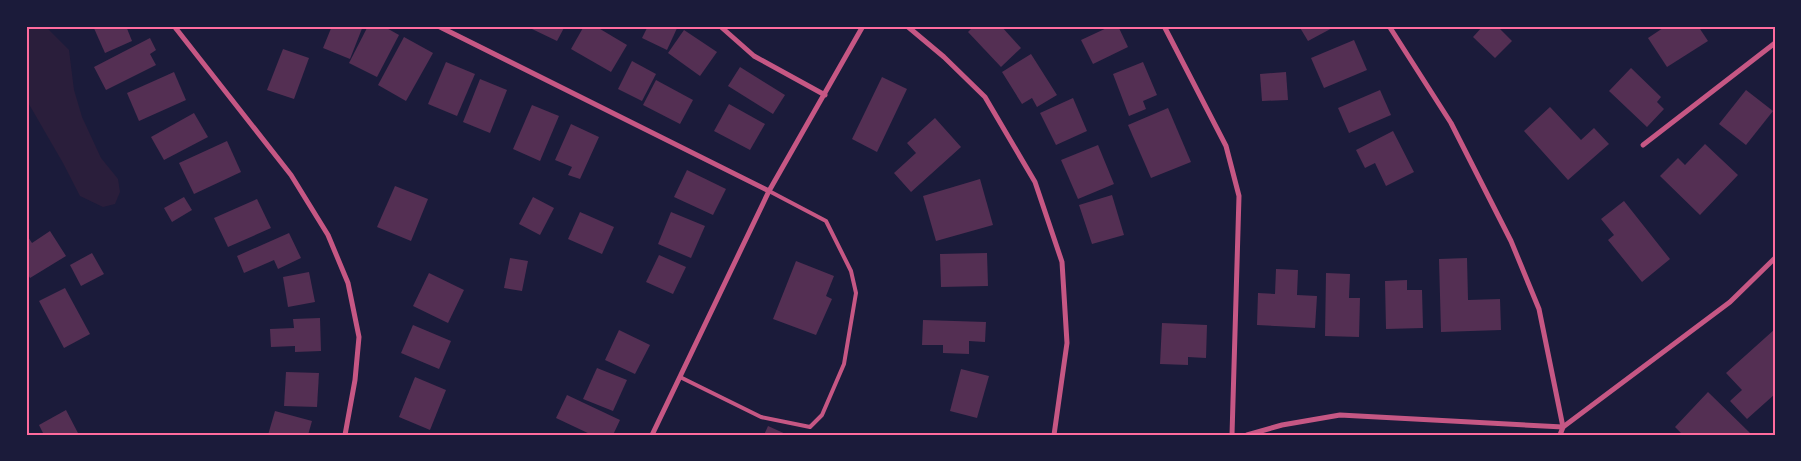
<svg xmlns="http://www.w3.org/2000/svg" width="1801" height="461" font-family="'Fira Sans',sans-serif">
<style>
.green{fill:#2a1e3b}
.building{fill:#542f53}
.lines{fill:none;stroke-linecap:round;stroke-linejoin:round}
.service{stroke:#c65784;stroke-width:4}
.minor{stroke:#c65784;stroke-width:5}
.neatline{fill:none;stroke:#ff6b9d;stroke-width:2}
</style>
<rect width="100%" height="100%" fill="#1b1b3a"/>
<polygon class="green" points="26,26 45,26 69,50 74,90 82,117 101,158 118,179 120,192 115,204 103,207 80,196 63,163 26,99"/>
<g class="building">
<polygon points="93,26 126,26 132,41 105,53"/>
<polygon points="332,26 363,26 350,59 323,48"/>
<polygon points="368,26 383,26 399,35 377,77 349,63"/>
<polygon points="533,26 565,26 557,41 532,29"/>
<polygon points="584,26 595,26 627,45 611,72 571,49"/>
<polygon points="648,26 678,26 667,50 642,38"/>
<polygon points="974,26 1001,26 1021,48 1001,67 968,32"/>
<polygon points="1111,26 1118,26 1128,47 1093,64 1081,40"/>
<polygon points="1299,26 1336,26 1308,41"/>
<polygon points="1483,26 1497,26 1512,41 1495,58 1473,37"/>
<polygon points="1666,26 1698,26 1708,41 1667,67 1648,38"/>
<polygon points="684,30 717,52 700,76 668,53"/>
<polygon points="404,37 433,53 406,101 378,85"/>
<polygon points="150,38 156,50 150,54 156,65 106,90 94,67"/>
<polygon points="1354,40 1367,70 1324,88 1311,58"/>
<polygon points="283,49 309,58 294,99 267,90"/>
<polygon points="1031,54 1057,95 1037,107 1032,98 1022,104 1002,72"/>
<polygon points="632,61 656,74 642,101 618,89"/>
<polygon points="446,62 475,74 457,116 428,104"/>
<polygon points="1143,62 1157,95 1143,101 1146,109 1129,116 1113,74"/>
<polygon points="740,67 785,95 773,114 728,86"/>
<polygon points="1631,68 1661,97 1657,102 1664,109 1647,127 1609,91"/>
<polygon points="174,72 186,100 139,121 127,93"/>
<polygon points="1286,72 1288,100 1262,101 1260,74"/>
<polygon points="882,77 907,89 877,152 852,139"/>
<polygon points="480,79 507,90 490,133 463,122"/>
<polygon points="656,80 693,100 680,124 643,105"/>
<polygon points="1380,90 1391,115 1349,133 1338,108"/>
<polygon points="1746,90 1773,111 1746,145 1719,124"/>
<polygon points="1073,98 1087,131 1056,145 1040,113"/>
<polygon points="729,104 765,124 750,150 714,131"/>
<polygon points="532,105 559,116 540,161 513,149"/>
<polygon points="1550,107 1581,140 1594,128 1609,144 1568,180 1524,131"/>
<polygon points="1168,108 1191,162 1151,178 1128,125"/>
<polygon points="194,113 208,137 164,160 151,137"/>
<polygon points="935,118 961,147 911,192 894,173 916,153 907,143"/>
<polygon points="571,124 599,137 580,179 568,175 572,167 555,160"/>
<polygon points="1393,131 1414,172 1386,186 1375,163 1365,168 1356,150"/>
<polygon points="227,141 241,172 194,194 179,163"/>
<polygon points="1705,144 1738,175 1700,215 1660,176 1678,158 1685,165"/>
<polygon points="1098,145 1114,184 1078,199 1061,160"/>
<polygon points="687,170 726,189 713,215 674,197"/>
<polygon points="980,179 993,225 936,241 923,196"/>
<polygon points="395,186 428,199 411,241 377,227"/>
<polygon points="1112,195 1124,235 1092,244 1079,205"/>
<polygon points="184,197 192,210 172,222 164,208"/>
<polygon points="533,197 554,208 540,235 519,224"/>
<polygon points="257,199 271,228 228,247 214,218"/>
<polygon points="1624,201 1670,259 1642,282 1608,240 1614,235 1601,219"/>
<polygon points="580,212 614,227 602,254 568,239"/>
<polygon points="671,212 705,226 691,258 658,244"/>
<polygon points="50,231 66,256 30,278 26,271 26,234 32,243"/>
<polygon points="289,233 301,258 278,269 274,260 244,273 237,256"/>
<polygon points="92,253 104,274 81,286 70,265"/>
<polygon points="987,253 988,286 941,287 940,254"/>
<polygon points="659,255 686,267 673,294 646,282"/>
<polygon points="510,258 528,261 522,291 504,288"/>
<polygon points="1467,258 1468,300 1500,299 1501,330 1441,332 1439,259"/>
<polygon points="796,261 834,276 826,296 832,299 816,335 773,319"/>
<polygon points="1276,269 1298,270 1297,295 1317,296 1315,328 1257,325 1258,293 1275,294"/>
<polygon points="309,272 315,302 288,307 283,277"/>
<polygon points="429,273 464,290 448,323 413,306"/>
<polygon points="1326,273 1350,274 1349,298 1360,298 1359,337 1325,336"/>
<polygon points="1407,280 1407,290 1422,290 1423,328 1386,329 1385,281"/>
<polygon points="65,288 90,334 64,348 39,301"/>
<polygon points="320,318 321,351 295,352 295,346 271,347 270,329 294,328 293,319"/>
<polygon points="923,320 986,322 985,342 969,341 969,354 943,353 943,345 922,345"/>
<polygon points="1162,323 1207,325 1206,358 1188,357 1188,365 1160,364"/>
<polygon points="413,325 451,341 439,369 401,353"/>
<polygon points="1775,329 1775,394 1747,419 1730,401 1742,390 1726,373"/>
<polygon points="619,330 650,345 635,374 605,360"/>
<polygon points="597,368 627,380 613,411 583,399"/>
<polygon points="961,369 989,376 977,418 950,411"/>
<polygon points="286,372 319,373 317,407 284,406"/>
<polygon points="415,377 446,390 430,430 399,417"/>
<polygon points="1708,392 1750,433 1748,435 1683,435 1675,427"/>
<polygon points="567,395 620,420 613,435 592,435 556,418"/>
<polygon points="66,410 79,435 44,435 39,425"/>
<polygon points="275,411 312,421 308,435 268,435"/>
<polygon points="768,426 788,435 764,435"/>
</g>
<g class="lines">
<polyline class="service" points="680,377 761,417 810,427 822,415 844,364 856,293 851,271 826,221 769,191"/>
<g class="minor">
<polyline points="174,26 291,175 328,235 348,283 359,337 355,380 345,435"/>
<polyline points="438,26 769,191"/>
<polyline points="720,26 754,56 825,95"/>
<polyline points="907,26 944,57 985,97 1035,182 1062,262 1067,343 1054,435"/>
<polyline points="1164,26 1226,146 1239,196 1232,435"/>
<polyline points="1389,26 1451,123 1511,241 1539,309 1563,427 1560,435"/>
<polyline points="1643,145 1775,43"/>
<polyline points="652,435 769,191 863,26"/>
<polyline points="1247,435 1282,425 1340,415 1563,427 1730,302 1775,258"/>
</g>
</g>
<rect width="1801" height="461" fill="none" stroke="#1b1b3a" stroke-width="55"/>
<rect x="28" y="28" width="1746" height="406" class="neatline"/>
</svg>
